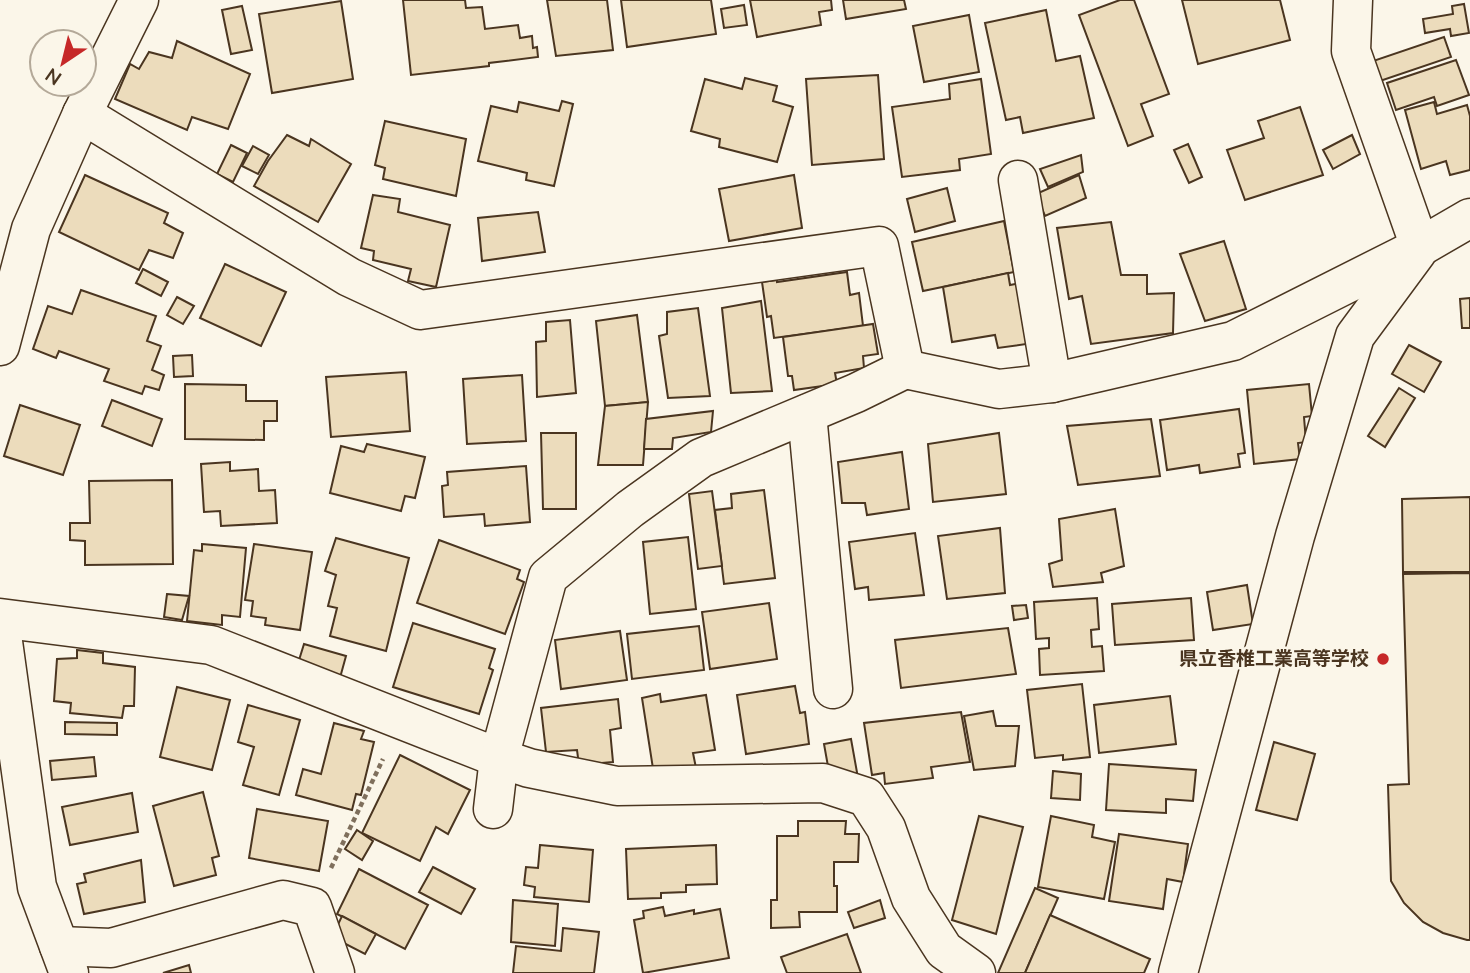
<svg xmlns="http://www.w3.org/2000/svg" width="1470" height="973" font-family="'Nunito Sans','Noto Sans JP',sans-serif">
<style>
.building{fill:#ecdcbc;stroke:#4a3520;stroke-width:2}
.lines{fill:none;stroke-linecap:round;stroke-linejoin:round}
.minor-casing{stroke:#4a3520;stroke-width:41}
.path{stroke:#7f6f5c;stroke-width:4.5;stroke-dasharray:5 3.5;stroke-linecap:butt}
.minor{stroke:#fbf6e9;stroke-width:38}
.poi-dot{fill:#c62828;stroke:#fbf6e9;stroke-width:2.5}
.labels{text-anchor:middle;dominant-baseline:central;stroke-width:5;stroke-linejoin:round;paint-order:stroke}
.poi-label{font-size:19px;font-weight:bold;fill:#4a3520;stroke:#fbf6e9;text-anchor:end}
</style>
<rect width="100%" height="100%" fill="#fbf6e9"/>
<g class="building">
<polygon points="403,0 465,0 466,8 482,7 485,29 518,25 520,38 532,36 533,48 537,47 538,57 489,63 489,66 411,75"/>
<polygon points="547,0 607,0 613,50 556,56"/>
<polygon points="621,0 711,0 716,34 627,47"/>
<polygon points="750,0 831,0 832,10 819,12 821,25 757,37"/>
<polygon points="843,0 904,0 906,9 846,19"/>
<polygon points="1120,0 1134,0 1169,94 1141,104 1153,136 1128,146 1079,15"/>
<polygon points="1182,0 1280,0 1290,40 1198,64"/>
<polygon points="341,1 353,79 272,93 259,14"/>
<polygon points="1464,4 1469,33 1451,36 1450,29 1425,33 1423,19 1453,14 1452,6"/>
<polygon points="744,5 747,25 724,28 721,9"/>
<polygon points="242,6 252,50 231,54 222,10"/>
<polygon points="1046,10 1056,61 1080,56 1094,118 1023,133 1020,117 1006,120 985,23"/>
<polygon points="969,15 979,72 924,82 913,26"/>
<polygon points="1444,37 1451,57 1380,81 1373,61"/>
<polygon points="177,41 250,74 228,129 192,117 187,130 115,99 130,64 139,69 149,52 172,58"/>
<polygon points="1456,60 1469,95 1437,106 1434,97 1396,110 1387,83"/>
<polygon points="878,75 884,159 812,165 806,79"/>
<polygon points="745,78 777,86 773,101 793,107 777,162 719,147 720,139 691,131 705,79 742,89"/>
<polygon points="981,79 991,154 959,159 960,170 902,177 892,107 950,99 949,84"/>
<polygon points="562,101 573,104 554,186 526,180 527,173 478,161 491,106 517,112 519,102 559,111"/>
<polygon points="1434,102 1437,114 1467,105 1470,116 1470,170 1450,175 1446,161 1421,169 1405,110"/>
<polygon points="1300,107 1323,175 1245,200 1227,150 1264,138 1258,121"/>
<polygon points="385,121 466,139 456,196 383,179 385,168 375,165"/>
<polygon points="287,135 309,146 311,139 351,164 318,222 254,186 268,161"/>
<polygon points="1352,135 1360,154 1333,169 1323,150"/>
<polygon points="1188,144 1202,177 1189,183 1174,150"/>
<polygon points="231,145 247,153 233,182 217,174"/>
<polygon points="253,146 269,155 258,174 242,166"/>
<polygon points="1081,155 1083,172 1048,187 1040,169"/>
<polygon points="85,175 168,213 164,223 183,233 173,258 149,250 139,270 59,232"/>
<polygon points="794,175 802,228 729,241 719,189"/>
<polygon points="1079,175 1086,198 1045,216 1036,194"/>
<polygon points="947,188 955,221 915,232 907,199"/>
<polygon points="373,195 400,199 398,212 450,225 436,287 408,281 411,269 373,260 374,251 361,248"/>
<polygon points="538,212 545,252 482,261 478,218"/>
<polygon points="1004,221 1014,272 923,291 912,242"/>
<polygon points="1111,222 1121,275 1147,275 1147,294 1174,293 1173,333 1091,344 1082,296 1069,299 1057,228"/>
<polygon points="1224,241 1246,309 1205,321 1180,254"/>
<polygon points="225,264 286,292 261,346 200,318"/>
<polygon points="143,269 168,282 161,296 136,283"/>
<polygon points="847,272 850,295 859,293 863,326 774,338 771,316 767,317 762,282 777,280 777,282"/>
<polygon points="1008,273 1010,285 1026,282 1040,342 998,348 995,335 952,342 943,287"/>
<polygon points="81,290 156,316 147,341 161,346 152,370 164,375 159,390 145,386 142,394 104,381 109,369 59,351 56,358 33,349 48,306 72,314"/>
<polygon points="177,297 194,306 183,324 167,315"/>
<polygon points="1470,298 1470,328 1462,328 1460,299"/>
<polygon points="761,301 772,391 731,393 722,308"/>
<polygon points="698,308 710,396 668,398 659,336 667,334 667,312"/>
<polygon points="637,315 648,402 605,406 596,321"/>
<polygon points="570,320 576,393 537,397 536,342 546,341 546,322"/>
<polygon points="873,324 878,354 863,356 864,368 835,373 837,384 794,390 792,376 788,376 783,337"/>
<polygon points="1409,345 1441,362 1424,392 1392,374"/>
<polygon points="192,355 193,376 174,377 173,356"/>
<polygon points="406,372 410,431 331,437 326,377"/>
<polygon points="522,375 526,441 467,444 463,379"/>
<polygon points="185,384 246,385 246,401 277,401 277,421 264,421 264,440 185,439"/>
<polygon points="1309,384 1312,416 1304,417 1306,442 1298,443 1300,459 1254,464 1247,390"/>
<polygon points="1399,388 1415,398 1385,447 1368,436"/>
<polygon points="112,400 162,419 152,446 102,426"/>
<polygon points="648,402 643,465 598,465 605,406"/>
<polygon points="20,405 80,425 63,475 4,456"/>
<polygon points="1239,409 1245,453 1238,454 1240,467 1200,473 1199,465 1167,470 1160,420"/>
<polygon points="713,411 711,432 673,438 672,449 644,449 646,419"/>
<polygon points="1151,419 1160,476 1078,485 1067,426"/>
<polygon points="541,433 576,433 576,509 543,509"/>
<polygon points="999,433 1006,494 933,502 928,444"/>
<polygon points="367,444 425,457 415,498 405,496 401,511 330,493 341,446 364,452"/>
<polygon points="902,452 909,509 867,515 865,503 842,503 838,462"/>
<polygon points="230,462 230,471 258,469 259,491 275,490 277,523 221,526 220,511 204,512 201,464"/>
<polygon points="526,466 530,522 485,526 484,514 444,517 442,486 448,485 447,472"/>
<polygon points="172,480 173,564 85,565 85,541 70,540 70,523 90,523 89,481"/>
<polygon points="764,490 775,578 724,584 715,510 732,508 731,494"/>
<polygon points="712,491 722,566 698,569 689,494"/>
<polygon points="1470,497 1470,572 1403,572 1402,499"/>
<polygon points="1115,509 1124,566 1101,573 1103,582 1053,587 1049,564 1062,560 1059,519"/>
<polygon points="1000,528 1005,593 947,599 938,536"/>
<polygon points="915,533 924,595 869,600 868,587 855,589 849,542"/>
<polygon points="688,537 696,609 650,614 643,542"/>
<polygon points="336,538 409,558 386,651 330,636 337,608 328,606 336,575 325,571"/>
<polygon points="439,540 520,570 517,579 524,582 505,634 417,603"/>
<polygon points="202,544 246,548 240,617 222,615 222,625 187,621 194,550 202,551"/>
<polygon points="254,544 312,552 300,630 265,625 266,618 251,616 253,601 245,600"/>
<polygon points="1470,573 1470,940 1467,940 1443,933 1423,922 1404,903 1391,881 1388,785 1409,784 1403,574"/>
<polygon points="1247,585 1253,624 1213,630 1207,592"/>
<polygon points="167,594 189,596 182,620 164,617"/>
<polygon points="1097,598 1099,629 1091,630 1092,647 1102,646 1104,671 1040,675 1039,649 1049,648 1049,638 1036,639 1034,602"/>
<polygon points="1191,598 1194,640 1115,645 1112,604"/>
<polygon points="769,603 777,659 710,669 702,612"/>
<polygon points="1026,605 1028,618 1014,620 1012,606"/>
<polygon points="413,623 495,649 489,668 493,670 479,714 393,687"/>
<polygon points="699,626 704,670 632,679 627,634"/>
<polygon points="1008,628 1016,674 901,688 895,640"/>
<polygon points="620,631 627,680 561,689 555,640"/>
<polygon points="304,644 346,656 338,685 295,673"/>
<polygon points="77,650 103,653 103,663 135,667 134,706 124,706 122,718 70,713 71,703 54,701 57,659 77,658"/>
<polygon points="1082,684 1090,757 1063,760 1063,755 1035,758 1027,690"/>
<polygon points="795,686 800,713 805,712 809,744 746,754 737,695"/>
<polygon points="177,687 230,700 212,770 160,757"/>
<polygon points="660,694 661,702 706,695 715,750 693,753 696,768 654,775 642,698"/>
<polygon points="1170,696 1176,744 1099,753 1094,705"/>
<polygon points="618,699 621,728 610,730 613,762 579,765 577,750 546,752 541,708"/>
<polygon points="248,705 300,720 279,795 243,785 254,747 238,742"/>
<polygon points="993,711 996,726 1019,726 1015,766 974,770 964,716"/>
<polygon points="961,712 970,762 931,767 933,778 885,784 884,773 872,775 864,723"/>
<polygon points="65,722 117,723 117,735 65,734"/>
<polygon points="334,723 364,731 361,739 374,742 361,795 356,794 352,810 296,795 303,769 321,774"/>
<polygon points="851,739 858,778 831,783 824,744"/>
<polygon points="1274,742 1315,754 1297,820 1256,810"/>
<polygon points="400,755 470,790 448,834 436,827 420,861 362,833"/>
<polygon points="94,757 96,776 52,780 50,761"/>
<polygon points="1109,764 1196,770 1193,801 1166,799 1166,813 1106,810"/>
<polygon points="1053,771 1081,774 1080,800 1051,798"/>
<polygon points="203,792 219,856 212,858 216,875 174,886 153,806"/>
<polygon points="132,793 138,832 70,845 62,807"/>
<polygon points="257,809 328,821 319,871 249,858"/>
<polygon points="979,816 1023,827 996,934 952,920"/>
<polygon points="1051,816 1094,825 1092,837 1115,842 1104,899 1038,887"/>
<polygon points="798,821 846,821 845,834 859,834 858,862 834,862 834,886 837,886 837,912 799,912 800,927 771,928 771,900 777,900 777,836 798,836"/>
<polygon points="357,830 373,841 362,860 345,849"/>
<polygon points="1119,834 1188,844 1183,882 1167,879 1163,909 1109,901"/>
<polygon points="540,845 593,850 589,902 534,897 535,887 524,885 526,867 538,868"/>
<polygon points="716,845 717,884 686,885 686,892 661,893 661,898 628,899 626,849"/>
<polygon points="141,860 145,902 84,914 77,884 86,882 84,874"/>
<polygon points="433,867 475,889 461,914 419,892"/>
<polygon points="359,869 428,905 405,949 337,914"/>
<polygon points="1035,888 1058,898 1025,973 998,973"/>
<polygon points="513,900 558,904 555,946 511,942"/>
<polygon points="880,900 885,918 854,928 848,912"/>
<polygon points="663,907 665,916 694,910 694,914 720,909 729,958 643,973 634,920 644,918 643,911"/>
<polygon points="1050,915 1150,959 1144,973 1025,973"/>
<polygon points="342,916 376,934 365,954 332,937"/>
<polygon points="563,928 599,932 594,973 513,973 516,946 561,951"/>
<polygon points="847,934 861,973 787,973 781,957"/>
<polygon points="189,965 191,973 163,973"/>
</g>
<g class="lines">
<defs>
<g id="minor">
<polyline points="1353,0 1351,51 1420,247"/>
<polyline points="82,114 349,277 420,310 879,246 905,369"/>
<polyline points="1018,180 1052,383"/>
<polyline points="0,346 31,229 82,114 139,0"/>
<polyline points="807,414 833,689"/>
<polyline points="0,618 211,645 499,758 548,577 630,509 701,458 856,393 905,369 999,389 1052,383 1233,341 1420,247 1470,218"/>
<polyline points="0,620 37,887 69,973"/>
<polyline points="493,809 499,758 529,768 617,786 823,783 866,797 886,828 911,898 944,950 976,973"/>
<polyline points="59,946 111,948 283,900 312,907 335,973"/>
<polyline points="1178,973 1295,536 1355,336 1417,252"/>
</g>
</defs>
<use href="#minor" class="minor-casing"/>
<polyline class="path" points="331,868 383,759"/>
<use href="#minor" class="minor"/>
</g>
<circle class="poi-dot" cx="1383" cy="659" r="7"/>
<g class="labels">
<g class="poi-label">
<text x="1369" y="659">県立香椎工業高等学校</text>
</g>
</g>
<g transform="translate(63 63) rotate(215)"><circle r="33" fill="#fbf6e9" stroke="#b4a999" stroke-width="2"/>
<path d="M0-5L12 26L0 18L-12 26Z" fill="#c62828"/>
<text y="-10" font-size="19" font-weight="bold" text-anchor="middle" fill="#4a3520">N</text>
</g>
</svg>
